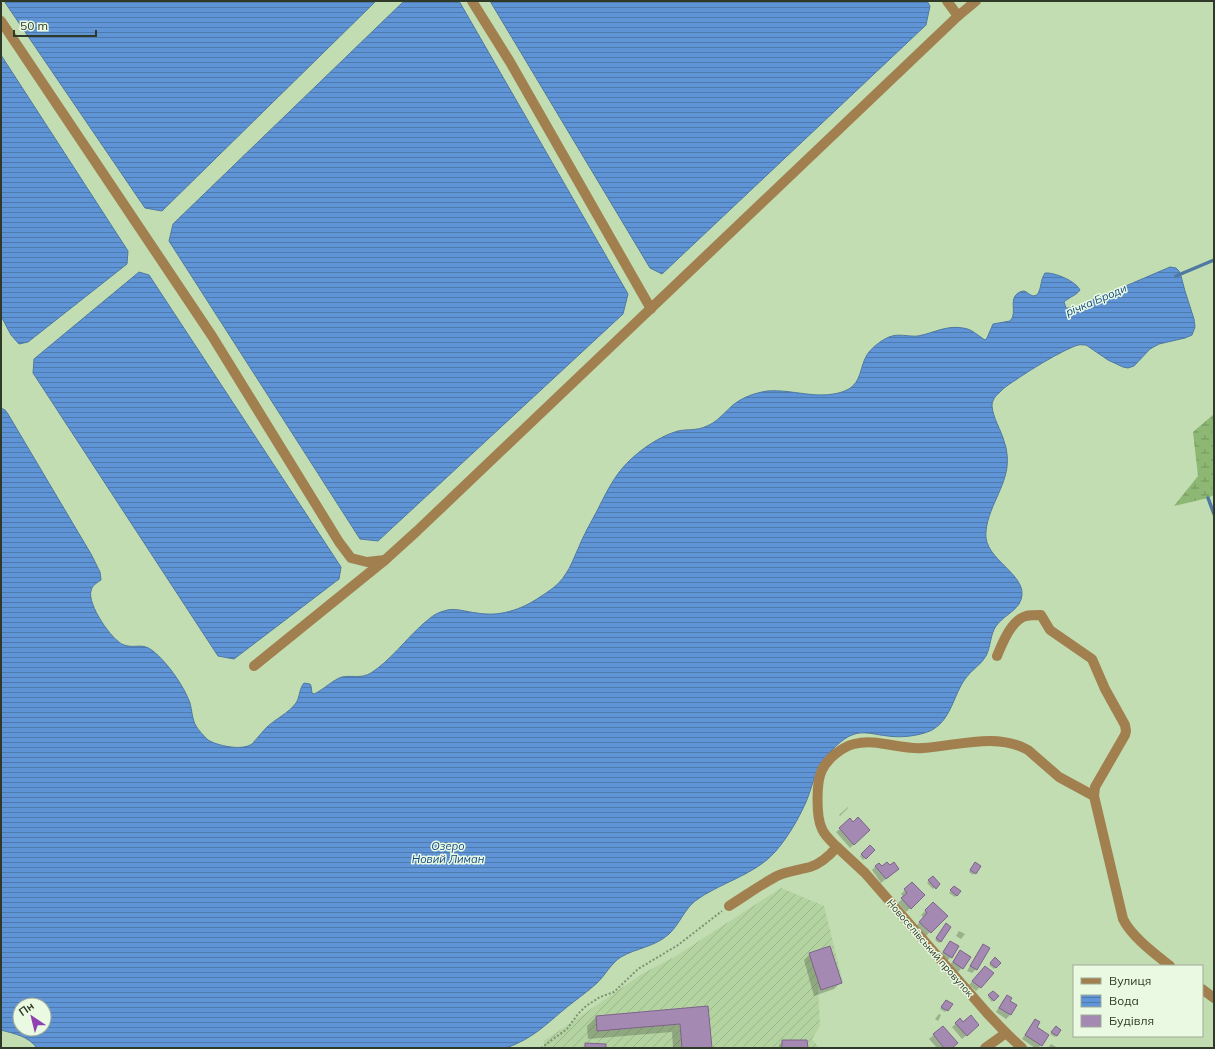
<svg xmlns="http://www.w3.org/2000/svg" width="1215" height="1049" font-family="Mulish,sans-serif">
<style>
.industrial{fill:url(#industrial-furrows)}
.wetland{fill:url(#wetland-marsh)}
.water{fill:url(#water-rules);stroke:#5079a2;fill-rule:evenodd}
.shadow{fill:#0003}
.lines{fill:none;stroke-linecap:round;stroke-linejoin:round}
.stream{stroke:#5079a2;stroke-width:3.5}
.building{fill:#a489b2;stroke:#7e638a}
.path{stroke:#7e9273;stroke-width:2;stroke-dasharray:2 2;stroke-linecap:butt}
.minor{stroke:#a27f4e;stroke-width:10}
.labels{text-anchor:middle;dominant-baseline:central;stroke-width:3;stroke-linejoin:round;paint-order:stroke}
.street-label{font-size:10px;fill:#2e3928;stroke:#eaf9e2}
.water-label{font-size:11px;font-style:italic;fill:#104884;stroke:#eaf9e2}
</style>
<defs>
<pattern id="industrial-furrows" width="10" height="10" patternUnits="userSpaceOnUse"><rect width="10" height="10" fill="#b3d3a1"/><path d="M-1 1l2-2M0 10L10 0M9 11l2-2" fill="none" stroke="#9ab68b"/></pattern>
<pattern id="wetland-marsh" width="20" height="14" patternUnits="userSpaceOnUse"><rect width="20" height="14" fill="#8db873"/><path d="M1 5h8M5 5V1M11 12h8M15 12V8" fill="none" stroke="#74975e"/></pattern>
<pattern id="water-rules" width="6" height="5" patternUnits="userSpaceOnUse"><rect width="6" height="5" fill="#5f94d6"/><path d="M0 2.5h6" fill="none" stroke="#4f7aae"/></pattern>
</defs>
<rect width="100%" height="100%" fill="#c1ddb1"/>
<polygon class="industrial" points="781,888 824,906 843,983 818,989 820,1026 812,1039 819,1048 544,1048 544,1041 642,974 676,956"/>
<polygon class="wetland" points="1214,414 1214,495 1208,498 1174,506 1198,476 1193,432"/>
<g class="water">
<polygon points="4,1 376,1 162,211 145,208"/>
<polygon points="404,1 459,1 628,294 623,314 378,541 360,539 169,241 173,224"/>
<polygon points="490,1 927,1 930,6 926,25 662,274 650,268"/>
<polygon points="1,55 128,251 127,264 28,342 19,344 11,335 1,316"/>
<path d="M1170 267 1176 268 1179 271 1181 276 1185 291 1194 319 1195 327 1192 335 1185 338 1159 344 1150 349 1134 366 1128 368 1123 367 1108 360 1086 345C1081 345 1080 344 1075 346 1072 347 1069 349 1066 350 1050 358 1035 367 1020 377 1013 382 1005 386 999 393 995 396 992 401 992 406 993 418 1001 430 1004 441 1007 449 1008 458 1007 467 1004 491 984 514 986 538 989 563 1034 578 1019 604 1013 613 1002 617 996 626 990 635 991 646 986 656 981 665 971 670 965 679 953 696 951 721 930 731 918 736 901 738 888 736 876 735 863 730 852 735 844 738 837 745 831 751 815 766 814 783 806 802 798 820 788 837 775 852 755 875 719 883 695 901 684 910 679 925 669 934 655 947 636 948 621 957 611 963 605 976 596 984 587 992 577 999 567 1007 545 1025 534 1038 506 1048H37C28 1036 15 1034 1 1030V408L5 410 8 414 91 554 100 572 101 580C97 583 92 585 91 591 87 604 112 641 124 645 135 649 142 642 153 651 167 662 184 686 190 703 192 710 192 719 196 726 199 731 204 736 208 740 218 746 242 751 252 744 257 739 261 733 266 728 275 719 289 713 296 703 300 697 299 689 304 683L310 684 311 686 312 693 314 694C323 690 334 679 342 677 352 675 361 679 371 673 391 660 405 640 423 624 429 619 435 613 444 611 454 607 466 612 477 613 499 617 521 610 540 597 549 591 559 585 565 575 571 567 574 557 578 549 583 536 590 524 597 511 606 493 614 476 628 462 641 449 660 436 678 431 687 429 697 431 707 426 717 422 724 413 733 405 743 397 755 393 767 391 793 389 816 400 842 392 864 385 858 366 869 352 874 346 882 340 889 337 899 333 908 337 918 336 934 333 946 325 963 328 972 329 977 335 985 340L987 338 993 324 1010 321C1018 313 1008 300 1018 293 1020 292 1022 291 1024 291 1027 292 1030 295 1033 296L1037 295C1042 288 1040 280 1045 273 1054 272 1076 281 1080 290 1076 296 1069 297 1064 302L1066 308H1072L1086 303ZM20 1005H44V1029H20Z"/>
<polygon points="139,272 149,275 341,567 339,579 234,659 218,656 33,373 34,359"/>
</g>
<g class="shadow">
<polygon points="848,807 848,808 840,816 839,815"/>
<polygon points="840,829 865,834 850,848 836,832"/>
<polygon points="870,846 874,850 863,860 860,856"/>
<polygon points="974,864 980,866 973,875 969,872"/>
<polygon points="876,866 882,867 890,867 898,869 881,883 872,870"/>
<polygon points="933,877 939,884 933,889 927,883"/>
<polygon points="912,883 924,895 906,912 898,903 904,897 901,894"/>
<polygon points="954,887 959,891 955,897 949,893"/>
<polygon points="933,903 946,916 926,936 916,926 924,918 921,915"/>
<polygon points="945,926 941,941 939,943 935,940"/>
<polygon points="959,931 965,934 961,939 956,936"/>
<polygon points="950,942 951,957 947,961 940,956"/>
<polygon points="983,946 988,949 976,969 972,973 967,971 979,950"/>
<polygon points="961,951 962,968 958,972 949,966"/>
<polygon points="810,954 840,983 834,989 814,996 804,960"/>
<polygon points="995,959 1000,963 994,969 989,965"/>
<polygon points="981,971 980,987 976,991 969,985"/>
<polygon points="993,992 997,996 992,1002 988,997"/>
<polygon points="1007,996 1009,1002 1015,1005 1010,1015 1006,1019 996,1012 1003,1000"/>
<polygon points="945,1003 951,1004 945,1012 940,1009"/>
<polygon points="707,1007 711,1048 673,1048 672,1032 588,1039 587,1026 596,1017"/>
<polygon points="939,1014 941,1015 938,1021 935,1019"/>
<polygon points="960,1020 963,1023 974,1029 962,1039 952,1027"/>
<polygon points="1036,1020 1035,1028 1041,1045 1038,1048 1035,1048 1022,1039 1032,1024"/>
<polygon points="943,1027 951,1048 937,1048 929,1039"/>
<polygon points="1054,1029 1056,1036 1055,1037 1050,1034"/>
<polygon points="783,1041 807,1048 779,1048 779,1045"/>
<polygon points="1051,1044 1058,1048 1048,1048"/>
</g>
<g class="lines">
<g class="stream">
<polyline points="1176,276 1214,260"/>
<polyline points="1208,498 1214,514"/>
</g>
</g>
<g class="building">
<polygon points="858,817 870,830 854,845 839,828 850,818 853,822"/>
<polygon points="870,845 875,850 866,859 861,854"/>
<polygon points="887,862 890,865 894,862 899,869 886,879 875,866 879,863 882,866"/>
<polygon points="975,862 981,866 976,874 970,870"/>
<polygon points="933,876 940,884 936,889 928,880"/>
<polygon points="912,882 925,895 911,909 901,898 907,893 904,889"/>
<polygon points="954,886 961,891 957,896 950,890"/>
<polygon points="933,902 948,916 931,933 919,922 927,913 925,910"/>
<polygon points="946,923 951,927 941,942 936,938"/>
<polygon points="950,941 959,946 952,958 943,952"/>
<polygon points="983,944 990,948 977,970 970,966"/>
<polygon points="830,946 842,983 821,990 809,953"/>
<polygon points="960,950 971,957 963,969 953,962"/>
<polygon points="995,957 1001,963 996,968 990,963"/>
<polygon points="985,966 994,973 981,988 972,981"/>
<polygon points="993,991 999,996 994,1001 988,995"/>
<polygon points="1007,995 1012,998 1010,1001 1017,1005 1011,1015 999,1008"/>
<polygon points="946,1000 953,1004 948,1011 941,1007"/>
<polygon points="708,1006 712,1048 682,1048 680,1024 597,1031 596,1016"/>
<polygon points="971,1015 979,1025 967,1036 955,1023 960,1018 963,1022"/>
<polygon points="1035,1019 1040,1022 1037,1027 1049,1035 1042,1046 1025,1035"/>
<polygon points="943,1026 958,1043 952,1048 944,1048 933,1034"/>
<polygon points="1056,1026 1061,1030 1057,1036 1051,1032"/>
<polygon points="782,1040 807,1040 808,1048 782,1048"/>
<polygon points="585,1043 606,1044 606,1048 585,1048"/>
</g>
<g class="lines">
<polyline class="path" points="541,1048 567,1029 578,1014 586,1006 600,997 614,992 638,969 678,945 722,911"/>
<g class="minor">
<polyline points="472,1 510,62 651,309"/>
<polyline points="947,1 958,16"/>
<polyline points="1,21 212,336 339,542 351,558 367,562 385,560 417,531 958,16 976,1"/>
<path d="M997 656C1002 644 1011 620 1026 616 1031 615 1036 615 1041 615L1050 630 1092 659 1105 689 1125 725 1126 731 1125 735 1095 787 1094 796"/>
<polyline points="254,666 385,560"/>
<polyline points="837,847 865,873 987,1013 1006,1033 1022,1048"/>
<path d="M729 906C745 896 760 885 777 876 787 871 799 870 810 867 820 864 830 855 837 847 832 842 825 836 822 829 816 817 816 782 822 770 828 758 842 747 854 744 877 738 900 750 923 748 957 746 996 732 1028 750L1059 777 1094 796 1123 919C1132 937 1154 953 1170 966"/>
<polyline points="1202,989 1214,998"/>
<polyline points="985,1048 1006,1033"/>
</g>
</g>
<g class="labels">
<g class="street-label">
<text transform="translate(930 948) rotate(49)">Новоселівський провулок</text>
</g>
<g class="water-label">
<text transform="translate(1096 300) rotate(-23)">річка Броди</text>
<text x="448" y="846">Озеро<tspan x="448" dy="13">Новий Лиман</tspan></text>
</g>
</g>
<rect width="1215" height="1049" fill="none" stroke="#2e3928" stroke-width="4"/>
<rect x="1073" y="965" width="130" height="72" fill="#eaf9e2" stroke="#9fac98"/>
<rect x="1081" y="978" width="20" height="6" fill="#a27f4e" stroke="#9fac98"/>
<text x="1109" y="985" font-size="12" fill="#2e3928">Вулиця</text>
<rect x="1081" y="995" width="20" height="12" fill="url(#water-rules)" stroke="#9fac98"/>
<text x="1109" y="1005" font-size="12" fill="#2e3928">Вода</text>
<rect x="1081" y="1015" width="20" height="12" fill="#a489b2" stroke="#9fac98"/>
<text x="1109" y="1025" font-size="12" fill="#2e3928">Будівля</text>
<g transform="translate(32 1017) rotate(325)"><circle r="19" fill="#eaf9e2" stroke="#9fac98"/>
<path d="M0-3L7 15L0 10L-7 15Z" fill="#9041b1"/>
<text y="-6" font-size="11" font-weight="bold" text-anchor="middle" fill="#2e3928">Пн</text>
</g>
<path d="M14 30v6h82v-6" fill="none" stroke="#2e3928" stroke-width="2"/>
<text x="20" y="30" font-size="12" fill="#2e3928" stroke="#eaf9e2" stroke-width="3" paint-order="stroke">50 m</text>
</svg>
